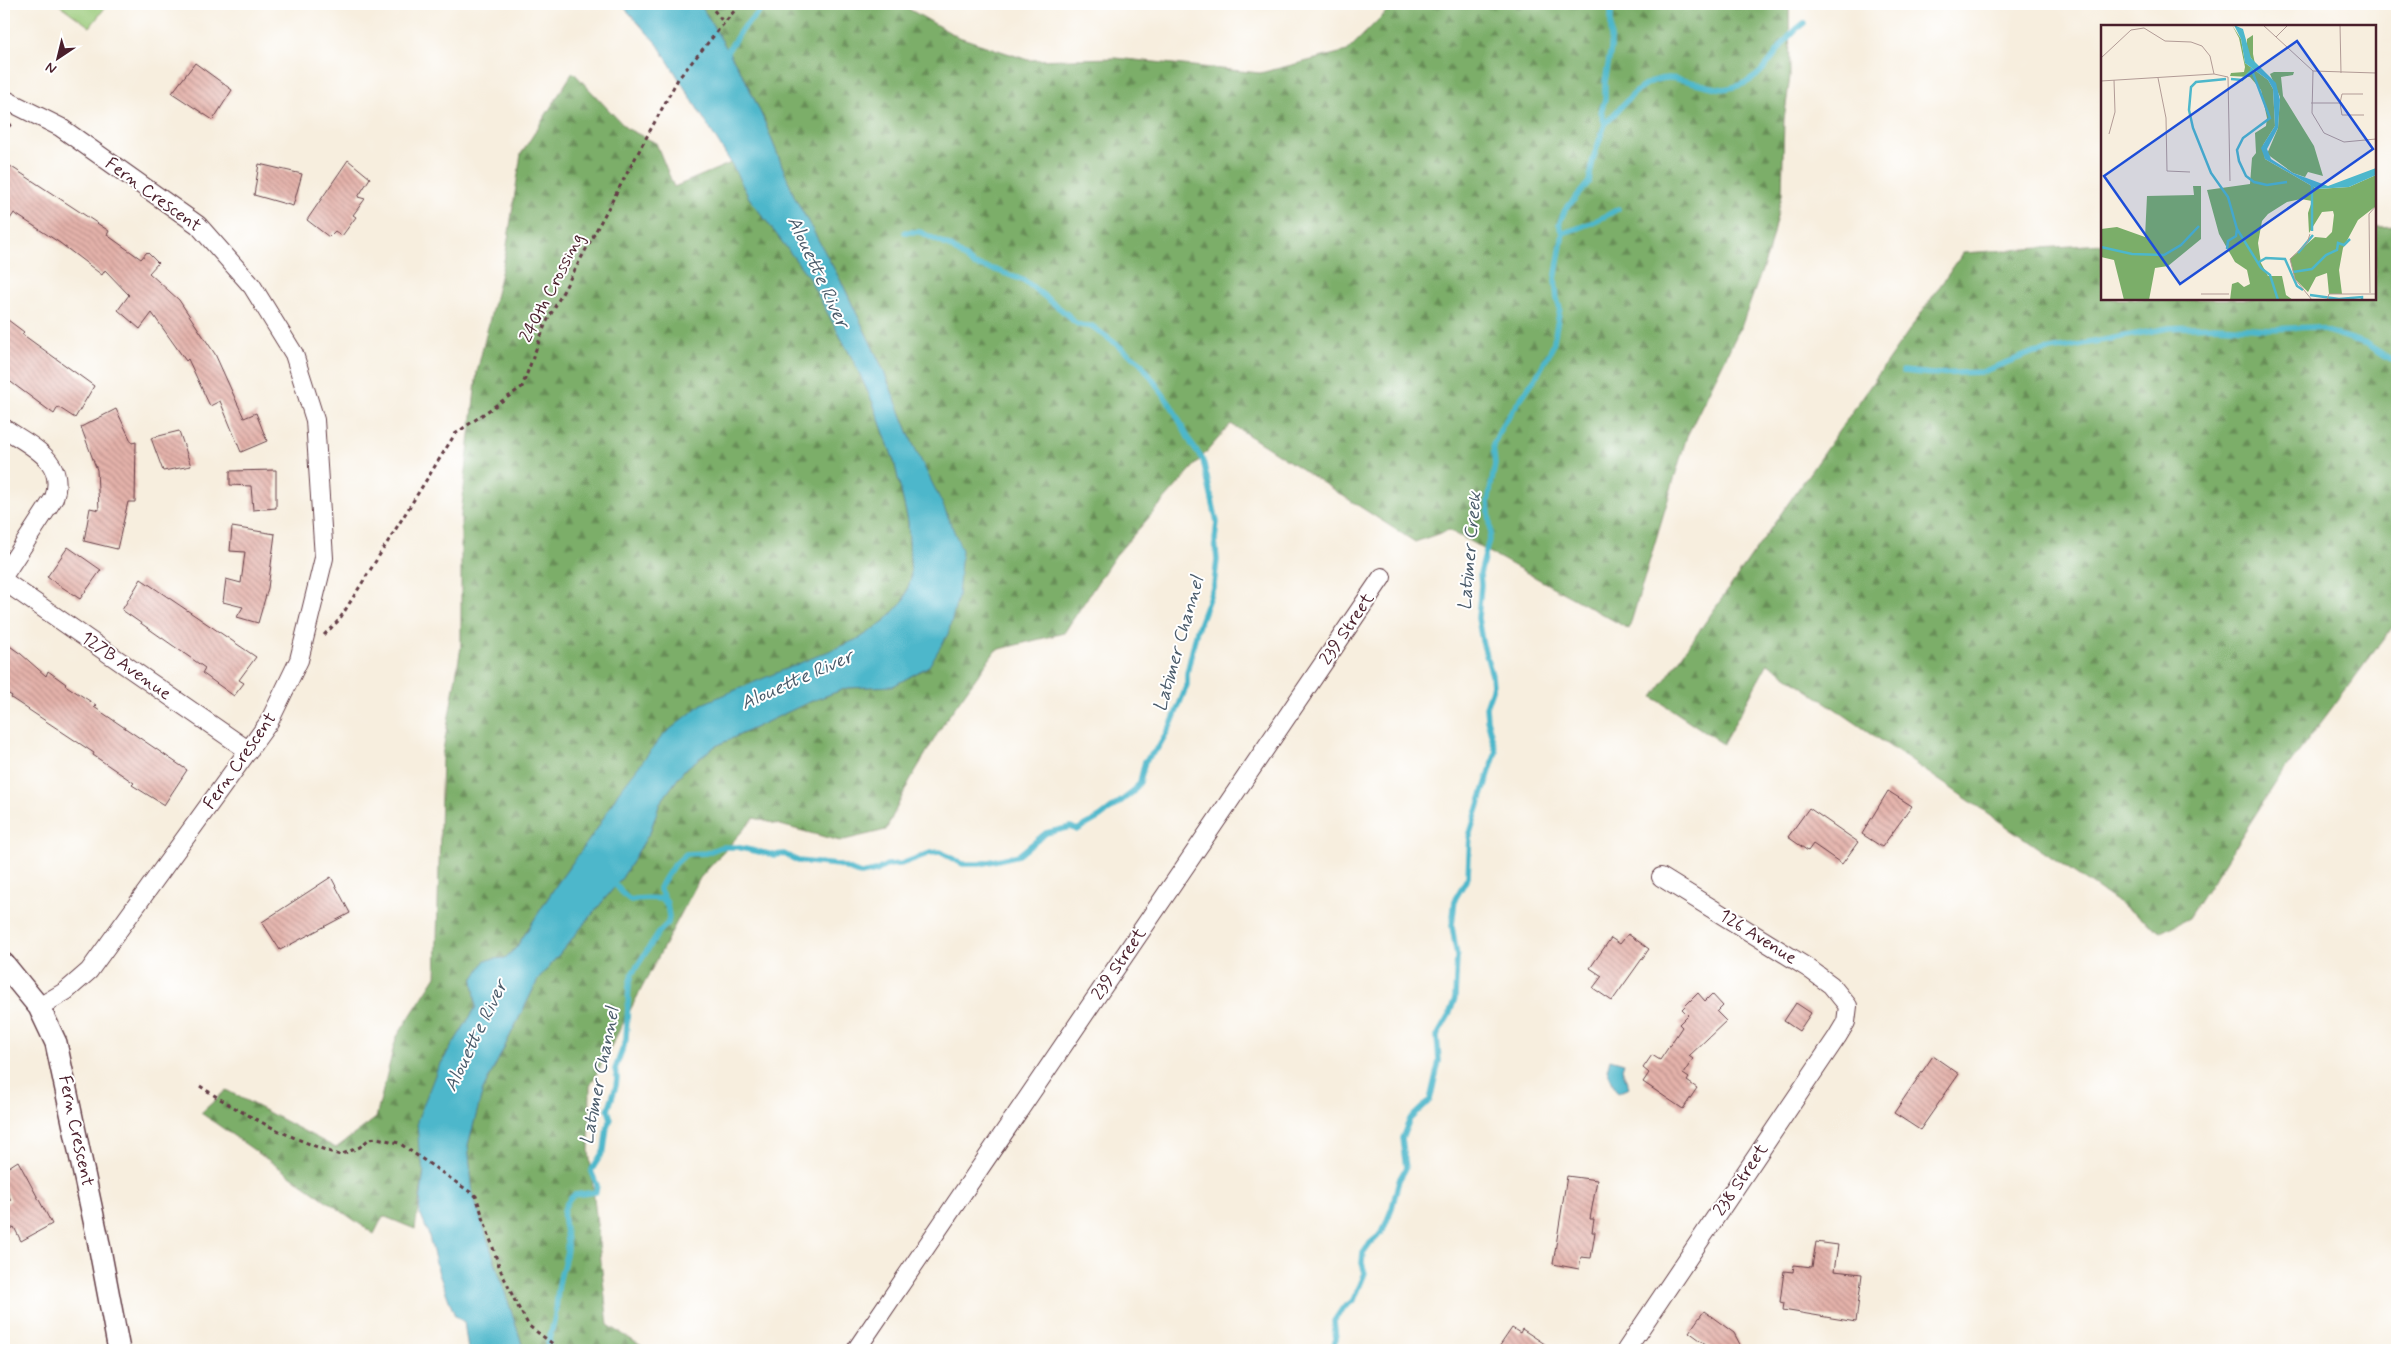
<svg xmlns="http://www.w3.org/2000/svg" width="2401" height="1354" font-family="Mynerve,sans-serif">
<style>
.forest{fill:url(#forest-firs);stroke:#62664a}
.green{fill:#9aca79;stroke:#727452}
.water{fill:#4db7cb;stroke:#4c6b7b}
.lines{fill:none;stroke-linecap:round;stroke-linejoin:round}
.stream{stroke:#4db7cb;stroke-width:5.5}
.building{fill:url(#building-back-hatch)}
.minor-casing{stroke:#643e46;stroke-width:20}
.tertiary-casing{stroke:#643e46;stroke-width:24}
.path{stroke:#643e46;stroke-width:3;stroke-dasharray:4 4;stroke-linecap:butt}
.minor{stroke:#fff;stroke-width:18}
.tertiary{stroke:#fff;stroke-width:21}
.labels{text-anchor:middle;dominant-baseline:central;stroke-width:4;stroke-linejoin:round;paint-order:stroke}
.street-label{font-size:18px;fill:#4a1f2b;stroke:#fff}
.water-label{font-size:19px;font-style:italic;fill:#4b5c6b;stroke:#fff}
.inset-river{fill:none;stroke:#4db7cb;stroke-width:2.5}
.inset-road{fill:none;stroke:#b29b96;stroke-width:1}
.view{fill:#1d4ed8;fill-opacity:0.15;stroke:#1d4ed8;stroke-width:2.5}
.inset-edge{fill:none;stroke:#4a1f2b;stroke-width:2.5}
</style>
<defs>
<pattern id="forest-firs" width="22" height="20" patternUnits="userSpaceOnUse" patternTransform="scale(1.25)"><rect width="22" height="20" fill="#7bae69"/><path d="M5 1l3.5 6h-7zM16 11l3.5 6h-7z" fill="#678d57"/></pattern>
<pattern id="building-back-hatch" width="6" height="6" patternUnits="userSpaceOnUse" patternTransform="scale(1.25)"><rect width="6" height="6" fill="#e4b2aa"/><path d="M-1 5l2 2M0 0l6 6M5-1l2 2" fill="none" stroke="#bb908b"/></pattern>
</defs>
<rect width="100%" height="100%" fill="#fff"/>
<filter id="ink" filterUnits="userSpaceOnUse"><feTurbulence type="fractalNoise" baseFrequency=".02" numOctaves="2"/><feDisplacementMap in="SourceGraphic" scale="10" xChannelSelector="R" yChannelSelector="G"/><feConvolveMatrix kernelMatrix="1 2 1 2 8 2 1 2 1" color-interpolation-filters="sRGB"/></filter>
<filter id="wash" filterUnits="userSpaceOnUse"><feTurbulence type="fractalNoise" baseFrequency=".0096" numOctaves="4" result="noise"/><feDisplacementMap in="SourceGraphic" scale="20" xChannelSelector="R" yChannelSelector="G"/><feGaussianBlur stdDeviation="1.12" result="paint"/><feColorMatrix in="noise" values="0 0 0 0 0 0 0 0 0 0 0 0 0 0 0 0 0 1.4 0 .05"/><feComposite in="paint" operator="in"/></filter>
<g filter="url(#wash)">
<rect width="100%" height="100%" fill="#f7eede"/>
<g class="forest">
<polygon points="700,4 900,4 956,36 1028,60 1116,58 1260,73 1347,51 1394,4 1789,4 1790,77 1784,120 1782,195 1768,254 1743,322 1687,436 1629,629 1449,530 1415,542 1231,424 1115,556 1064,633 996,650 945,721 909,782 886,830 840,841 754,818 700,878 590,1086 589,1151 608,1325 648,1350 524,1350 473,1195 468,1145 483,1090 538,980 622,878 650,832 660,803 684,770 714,747 807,703 847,688 893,686 929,666 913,444 882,367 843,285 795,198 763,118 745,79"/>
<polygon points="573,72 626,128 656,143 674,187 731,163 749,198 807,275 854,362 873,403 894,461 908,521 911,578 904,600 883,623 860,638 814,659 618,793 597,829 557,884 516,948 505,958 473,980 476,1007 437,1070 419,1151 424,1170 415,1229 383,1216 374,1234 201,1113 226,1090 336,1148 376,1118 396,1038 436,976 442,756 461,647 461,515 477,372 506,252 521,154"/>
<polygon points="2397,226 2397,621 2275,784 2189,918 2161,932 1768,663 1723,744 1653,697 1963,253 2102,244 2102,299 2375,299 2375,227"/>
</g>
<polygon class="green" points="58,4 108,4 90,27"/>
<g class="water">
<polygon points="621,4 700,4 745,79 763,118 795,198 843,285 882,367 913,444 942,503 962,550 958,597 948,634 929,666 893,686 847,688 807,703 714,747 684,770 660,803 650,832 622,878 538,980 483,1090 468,1145 473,1195 524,1350 468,1350 464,1322 455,1316 439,1274 428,1233 419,1211 424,1170 419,1151 417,1121 437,1070 476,1007 473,980 485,960 505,958 516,948 557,884 597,829 618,793 663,735 702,704 860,638 883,623 904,600 911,578 908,521 894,461 873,403 854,362 807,275 749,198 731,163 658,45"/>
<polygon points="1610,1059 1624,1063 1622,1069 1629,1088 1617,1093 1607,1070"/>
</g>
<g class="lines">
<g class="stream">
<polyline points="725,55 742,29 763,8 764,4"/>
<path d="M1605 124C1622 107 1642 77 1669 78 1687 79 1705 87 1723 89 1770 84 1771 46 1804 23"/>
<path d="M1563 233C1583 227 1600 220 1618 209"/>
<polyline points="1903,371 1932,374 1982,372 2029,354 2169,328 2214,326 2271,329 2314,327 2367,344 2397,363"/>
<path d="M611 881C619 886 622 896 631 900 641 897 652 898 662 899L665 903"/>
<path d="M547 1350C548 1339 552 1331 554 1321 557 1307 557 1292 560 1279 562 1269 566 1259 567 1249 569 1226 554 1213 574 1195L596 1192 597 1185 591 1171 604 1150 607 1127 611 1119 608 1110 616 1086 617 1078 615 1069 626 1040 629 985 632 974 659 932 668 923 669 917 667 903 659 888 673 866 686 854 706 853 721 847H736L774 855 784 854 798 861 838 865 861 874 876 871 887 865 901 864 930 853 940 852 963 864H980L1019 855 1046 833 1071 827 1077 830 1100 817 1133 792 1140 782 1145 761 1158 748 1171 725 1187 685V673L1197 630 1214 585 1217 560 1215 540 1217 522 1203 460 1192 445 1172 407 1140 362 1092 326C1081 327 1074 324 1068 315L1025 281 996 270 974 265 951 247 920 232H905"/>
<polyline points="1332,1350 1336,1339 1334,1321 1342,1309 1354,1300 1365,1273 1362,1263 1363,1253 1370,1243 1382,1233 1392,1208 1399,1180 1406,1168 1402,1138 1410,1119 1430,1100 1439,1061 1437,1036 1449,1015 1455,998 1457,956 1452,926 1455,899 1468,877 1470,833 1496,752 1487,719 1486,707 1493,687 1492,675 1482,641 1478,618 1481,585 1480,574 1491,532 1488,502 1495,464 1493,445 1503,424 1538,374 1553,346 1560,308 1557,299 1555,280 1563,233 1559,224 1565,210 1589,182 1593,159 1605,124 1601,112 1605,99 1605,82 1611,48 1611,4"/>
</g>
</g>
<g id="blocks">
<g class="building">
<polygon points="195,63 232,90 213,120 172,93"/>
<polygon points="348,160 370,178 358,197 365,199 353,215 356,217 342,236 335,231 329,237 307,220"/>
<polygon points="4,162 109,231 107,235 141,259 147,252 158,263 149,273 179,300 215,354 244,418 256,413 267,441 241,452 220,401 210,406 188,359 186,361 152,313 140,329 118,310 129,295 105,270 102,275 60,243 14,213 4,228"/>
<polygon points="259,164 302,174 293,206 254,195"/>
<polygon points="4,317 24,332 22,334 94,386 75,418 58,407 54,414 4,377"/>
<polygon points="116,409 132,443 136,442 135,502 128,502 117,549 84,541 90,508 99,510 97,470 81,427"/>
<polygon points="179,431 191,466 163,471 151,438"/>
<polygon points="276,470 276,508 253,510 251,486 230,485 230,471"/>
<polygon points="232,527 275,534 268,588 258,623 237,617 243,607 223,602 226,579 241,583 245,552 230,551"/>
<polygon points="68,547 101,570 80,599 47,577"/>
<polygon points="141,579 256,657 239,680 244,683 234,696 202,673 205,668 122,610"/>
<polygon points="4,642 21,654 46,676 48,671 66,684 65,685 96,705 94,707 187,770 164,805 132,785 134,783 93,755 94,753 11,698 12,696 4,691"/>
<polygon points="1888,791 1912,806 1882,847 1862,834"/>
<polygon points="1809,808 1858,842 1842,864 1813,844 1808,851 1788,837"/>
<polygon points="331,877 350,913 280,950 262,922"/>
<polygon points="1628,934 1649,949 1612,1001 1593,988 1602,976 1590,968 1611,938 1620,944"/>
<polygon points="1698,993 1705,1001 1712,994 1723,1006 1717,1012 1726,1021 1689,1056 1693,1059 1683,1074 1689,1078 1687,1081 1697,1088 1683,1109 1643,1082 1649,1073 1643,1068 1652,1055 1660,1060 1682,1027 1679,1024 1688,1015 1682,1009"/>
<polygon points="1796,1003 1811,1013 1799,1031 1784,1021"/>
<polygon points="1933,1056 1959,1074 1920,1130 1894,1113"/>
<polygon points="18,1161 52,1224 21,1241 14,1227 4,1234 4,1205 11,1200 4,1186 4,1170"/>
<polygon points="1567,1176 1597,1180 1590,1219 1594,1219 1592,1232 1595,1232 1591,1258 1581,1257 1579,1269 1553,1264"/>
<polygon points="1816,1242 1838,1245 1834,1271 1862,1274 1856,1322 1783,1310 1784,1303 1780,1302 1784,1271 1793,1272 1794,1265 1812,1267"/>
<polygon points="1704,1311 1734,1333 1743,1350 1714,1350 1689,1332"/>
<polygon points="1512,1328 1520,1333 1522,1329 1554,1350 1497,1350"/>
</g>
</g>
</g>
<g filter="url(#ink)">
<use href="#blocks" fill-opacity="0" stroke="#643e46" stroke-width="1"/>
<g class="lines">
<defs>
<g id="minor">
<polyline points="4,99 60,127 198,225 252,286 294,354 315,420 324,558 299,660 269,722 89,971 66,991 39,1007"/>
<path d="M4 428C30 446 67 460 54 498L4 575"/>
<polyline points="4,581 249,751"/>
<polyline points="856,1350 1382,577"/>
<polyline points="1626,1350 1837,1037 1846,1022 1848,1006 1831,985 1808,968 1661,877"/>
</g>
<polyline id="tertiary" points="4,964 39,1007 56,1043 98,1239 119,1350"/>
</defs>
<use href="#minor" class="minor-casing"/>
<use href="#tertiary" class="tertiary-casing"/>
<g class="path">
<polyline points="709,4 724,23"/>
<polyline points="4,133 12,122"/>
<polyline points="324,635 339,620 455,434 522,387 545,325 678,79 740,4"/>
<path d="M200 1086C243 1115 291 1139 340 1155L360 1147 369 1139 377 1138 399 1143 476 1196 500 1269 516 1303 529 1326 561 1350"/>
</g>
<use href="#minor" class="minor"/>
<use href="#tertiary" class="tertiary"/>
</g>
</g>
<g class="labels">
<g class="street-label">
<text transform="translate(153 195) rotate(36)">Fern Crescent</text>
<text transform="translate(552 288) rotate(-63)">240th Crossing</text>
<text transform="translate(1347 629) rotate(-56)">239 Street</text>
<text transform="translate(126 666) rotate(35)">127B Avenue</text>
<text transform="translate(240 761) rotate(-55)">Fern Crescent</text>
<text transform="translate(1758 937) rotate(32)">126 Avenue</text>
<text transform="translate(1119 964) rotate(-56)">239 Street</text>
<text transform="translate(76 1131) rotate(78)">Fern Crescent</text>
<text transform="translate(1741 1180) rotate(-56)">238 Street</text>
</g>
<g class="water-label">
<text transform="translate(818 272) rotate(65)">Alouette River</text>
<text transform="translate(1470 551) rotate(-85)">Latimer Creek</text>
<text transform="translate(1179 644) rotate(-74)">Latimer Channel</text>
<text transform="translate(797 680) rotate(-24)">Alouette River</text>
<text transform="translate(476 1036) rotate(-64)">Alouette River</text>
<text transform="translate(600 1076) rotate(-79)">Latimer Channel</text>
</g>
</g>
<g transform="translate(2101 25)">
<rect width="275" height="275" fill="#f7eede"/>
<path d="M131 0 140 14 144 38 167 55 172 64 174 101 162 120 164 134 216 164 248 162 275 150V181L257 195 242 223 238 245 241 269H228L226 248 215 252 207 267 194 254 189 234 214 212 225 213 231 207 233 190 232 186 221 187 208 208 207 188 211 176 200 174 186 177 167 189 161 196 157 218 160 238 167 251H181L185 270 192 275H129L131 259 137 257 143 262 149 259 146 245 134 237 118 209 106 165 149 159 151 133 155 128 154 108 165 101 166 93 160 65 149 52 129 51 130 48 143 47 144 42 138 13ZM152 10V29L154 39 146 27V14ZM173 47H193L192 50 180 52 182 71 213 121 222 151 207 147 204 152 192 148 166 129 177 103 179 72 169 49ZM92 161H100V214L67 241 54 243 48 275H23L13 235 0 232V204L16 202 44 212 46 171 93 170Z" fill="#7bae69"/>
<path d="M133 0 142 4 150 33 175 58 179 75 177 103 166 124 170 134 192 148 227 161 275 143V150L248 162 216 164 164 134 160 123 174 101 172 64 167 55 144 38 140 14Z" fill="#4db7cb"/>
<path class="inset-river" d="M150 43 169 93 142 113 136 125 138 136 145 151 153 157 166 160 186 157M125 54 95 57 90 62 88 85 92 103 110 148 127 172 136 204 160 243 169 250 177 275M130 54 141 55 151 45M211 160V206M0 222 31 229 63 230 80 220 98 201M126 224 127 216 135 211 136 204M197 228 212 210M158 237 165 233 184 234 196 261 202 265M192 247 211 244 225 230 236 225 237 218 243 220 249 214M209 270 238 274 261 272V275"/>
<path class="inset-road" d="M162 0 212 46 275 48M239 0 240 48M175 12 187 0M0 33 30 5 43 3 64 16 90 17 101 21 109 31 113 49M212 46 211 88 223 108 243 117 275 114M57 53 65 93 66 146 89 147M0 56 113 49 127 52 129 156M210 78H239L241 69H262M239 78 241 90H263M8 109 14 87 13 55M209 209 206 218 189 234 194 254 211 275M269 268 268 189 275 181M100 269H128M226 275 228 269H275"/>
<path class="view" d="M196 16 272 124 79 259 3 151Z"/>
<rect width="275" height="275" class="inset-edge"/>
</g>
<rect width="2401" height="1354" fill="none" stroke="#fff" stroke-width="20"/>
<g transform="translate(58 58) rotate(215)" stroke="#ffffff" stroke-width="4" paint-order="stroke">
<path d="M0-4L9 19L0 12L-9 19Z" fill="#4a1f2b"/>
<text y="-8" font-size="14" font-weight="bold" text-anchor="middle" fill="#4a1f2b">N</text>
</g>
</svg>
